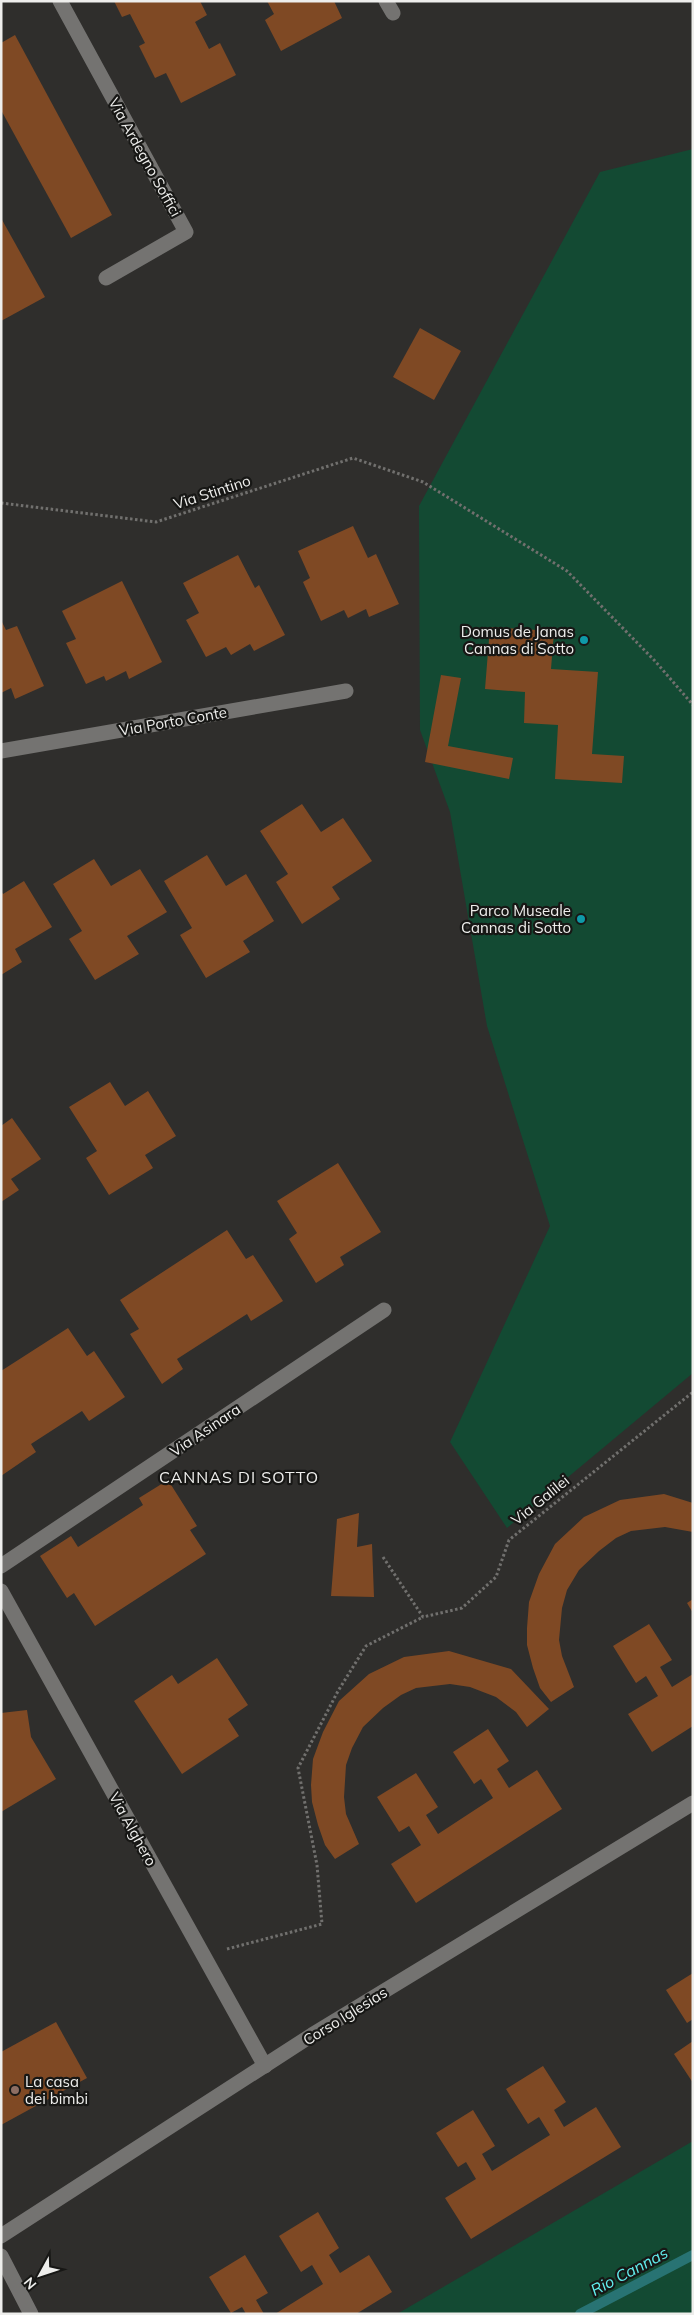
<svg xmlns="http://www.w3.org/2000/svg" width="694" height="2315" font-family="Mulish,sans-serif">
<style>
.green{fill:#134a33}
.lines{fill:none;stroke-linecap:round;stroke-linejoin:round}
.stream{stroke:#287373;stroke-width:10}
.building{fill:#7f4924}
.path{stroke:#71706e;stroke-width:3;stroke-dasharray:2.5 2.5;stroke-linecap:butt}
.minor{stroke:#747371;stroke-width:15}
.culture-dot{fill:#0f9aa8;stroke:#171715;stroke-width:2}
.education-dot{fill:#8d6e63;stroke:#171715;stroke-width:2}
.labels{text-anchor:middle;dominant-baseline:central;stroke-width:4.5;stroke-linejoin:round;paint-order:stroke}
.street-label{font-size:15px;fill:#eeeeec;stroke:#171715}
.poi-label{font-size:15px;fill:#eeeeec;stroke:#171715;text-anchor:end}
.neighbourhood-label{font-size:16px;letter-spacing:1px;fill:#eeeeec;stroke:#171715}
.water-label{font-size:16px;font-style:italic;fill:#62eeee;stroke:#171715}
</style>
<rect width="100%" height="100%" fill="#2f2e2c"/>
<g class="green">
<polygon points="693,149 693,1373 507,1528 450,1442 550,1226 487,1026 450,812 420,730 419,506 600,172"/>
<polygon points="693,2141 693,2314 397,2314"/>
</g>
<g class="lines">
<polyline class="stream" points="580,2314 693,2255"/>
</g>
<g class="building">
<polygon points="114,1 200,1 207,15 195,22 209,49 220,43 236,75 181,103 166,73 155,78 139,46 145,43 130,14 122,17"/>
<polygon points="267,1 334,1 342,18 281,51 265,20 274,14"/>
<polygon points="15,35 112,215 71,238 1,110 1,43"/>
<polygon points="1,218 45,297 1,321"/>
<polygon points="420,328 461,351 434,400 393,377"/>
<polygon points="353,526 368,558 376,554 399,604 369,617 366,609 348,618 344,610 321,621 303,582 310,578 298,551"/>
<polygon points="238,555 255,588 259,585 285,635 254,651 250,644 231,655 226,647 206,657 186,620 199,613 183,583"/>
<polygon points="122,581 162,662 129,679 126,671 106,681 104,676 86,684 66,643 76,639 62,611"/>
<polygon points="1,620 6,630 17,626 44,686 15,699 11,688 1,693"/>
<polygon points="490,627 554,631 551,669 598,672 592,754 624,756 622,783 555,779 558,725 524,723 525,692 485,689"/>
<polygon points="441,675 461,678 448,746 513,758 509,779 425,762"/>
<polygon points="302,804 321,832 343,818 372,861 332,887 340,899 302,924 276,882 288,874 260,831"/>
<polygon points="207,855 226,886 246,874 274,921 243,941 250,952 206,978 180,935 192,928 164,881"/>
<polygon points="94,859 111,886 140,869 167,912 127,936 139,954 95,980 69,939 82,931 53,884"/>
<polygon points="24,881 52,927 15,949 22,962 1,975 1,891 3,894"/>
<polygon points="110,1082 125,1106 148,1091 176,1136 145,1155 153,1168 109,1195 86,1158 97,1151 69,1107"/>
<polygon points="12,1118 41,1159 11,1179 19,1190 1,1202 1,1126"/>
<polygon points="338,1163 381,1232 340,1257 344,1265 316,1283 289,1239 297,1233 277,1201"/>
<polygon points="227,1230 246,1259 253,1255 283,1301 251,1321 247,1314 177,1359 183,1369 162,1384 130,1334 139,1329 120,1300"/>
<polygon points="68,1328 87,1356 94,1351 125,1397 89,1421 82,1411 31,1444 36,1452 1,1476 1,1371"/>
<polygon points="168,1480 197,1526 190,1530 206,1554 95,1626 74,1593 67,1598 40,1556 71,1536 78,1547 143,1505 139,1498"/>
<polygon points="664,1494 693,1503 693,1532 665,1527 631,1531 616,1538 599,1551 579,1570 567,1590 562,1608 559,1640 562,1656 574,1687 551,1702 540,1688 533,1668 527,1645 527,1628 529,1602 539,1574 555,1544 584,1517 620,1500"/>
<polygon points="359,1513 357,1547 372,1544 374,1597 331,1596 337,1519"/>
<polygon points="693,1599 693,1613 687,1603"/>
<polygon points="649,1624 672,1660 660,1667 672,1687 693,1674 693,1726 652,1752 628,1714 658,1696 646,1676 636,1683 613,1646"/>
<polygon points="449,1651 511,1669 549,1709 527,1727 516,1712 496,1697 470,1687 450,1684 416,1688 401,1695 383,1708 363,1727 352,1748 346,1765 344,1797 346,1814 359,1844 335,1859 325,1845 318,1825 312,1802 311,1785 313,1759 323,1732 339,1701 369,1674 404,1657"/>
<polygon points="217,1658 248,1705 228,1719 239,1736 182,1774 134,1701 172,1675 178,1684"/>
<polygon points="27,1710 31,1737 56,1779 1,1812 1,1713"/>
<polygon points="488,1729 509,1761 497,1769 509,1788 537,1770 562,1809 416,1903 391,1864 421,1845 409,1826 399,1832 377,1797 416,1773 438,1807 426,1815 438,1834 493,1798 481,1779 474,1784 453,1752"/>
<polygon points="693,1973 693,2019 687,2023 666,1990"/>
<polygon points="56,2022 87,2078 1,2125 1,2052"/>
<polygon points="693,2041 693,2083 674,2054"/>
<polygon points="543,2066 566,2102 554,2110 564,2127 596,2107 621,2147 471,2239 445,2198 476,2179 466,2162 458,2167 436,2133 473,2110 495,2146 482,2154 492,2171 550,2135 539,2117 528,2124 506,2089"/>
<polygon points="318,2212 339,2248 329,2255 340,2273 369,2255 392,2292 356,2314 275,2314 323,2284 312,2265 301,2272 279,2236"/>
<polygon points="245,2255 268,2293 256,2300 264,2314 246,2314 242,2307 231,2313 209,2277"/>
</g>
<g class="lines">
<g class="path">
<polyline points="1,503 156,522 353,458 423,482 567,571 655,661 693,705"/>
<polyline points="383,1557 423,1617 462,1608 496,1577 509,1540 693,1392"/>
<polyline points="227,1949 322,1924 317,1865 298,1768 338,1691 366,1646 423,1617"/>
</g>
<g class="minor">
<polyline points="60,1 186,232 106,278"/>
<polyline points="386,1 393,13"/>
<polyline points="1,751 346,691"/>
<polyline points="1,1566 384,1310"/>
<polyline points="1,1591 265,2066"/>
<polyline points="1,2236 312,2035 693,1803"/>
<polyline points="1,2256 31,2314"/>
</g>
</g>
<g class="culture-dot">
<circle cx="584" cy="640" r="5"/>
<circle cx="581" cy="919" r="5"/>
</g>
<circle class="education-dot" cx="15" cy="2090" r="5"/>
<g class="labels">
<g class="street-label">
<text transform="translate(145 157) rotate(61)">Via Ardegno Soffici</text>
<text transform="translate(212 492) rotate(-18)">Via Stintino</text>
<text transform="translate(173 721) rotate(-10)">Via Porto Conte</text>
<text transform="translate(205 1430) rotate(-34)">Via Asinara</text>
<text transform="translate(540 1500) rotate(-39)">Via Galilei</text>
<text transform="translate(133 1829) rotate(61)">Via Alghero</text>
<text transform="translate(345 2016) rotate(-32)">Corso Iglesias</text>
</g>
<g class="poi-label">
<text x="574" y="631">Domus de Janas<tspan x="574" dy="17">Cannas di Sotto</tspan></text>
<text x="571" y="910">Parco Museale<tspan x="571" dy="17">Cannas di Sotto</tspan></text>
<text x="25" y="2081" text-anchor="start">La casa<tspan x="25" dy="17">dei bimbi</tspan></text>
</g>
<g class="neighbourhood-label">
<text x="239" y="1477">CANNAS DI SOTTO</text>
</g>
<g class="water-label">
<text transform="translate(629 2271) rotate(-28)">Rio Cannas</text>
</g>
</g>
<rect width="694" height="2315" fill="none" stroke="#eeeeec" stroke-width="5"/>
<g transform="translate(40 2275) rotate(230)" stroke="#171715" stroke-width="4" paint-order="stroke">
<path d="M0-4L9 19L0 12L-9 19Z" fill="#eeeeec"/>
<text y="-8" font-size="14" font-weight="bold" text-anchor="middle" fill="#eeeeec">N</text>
</g>
</svg>
